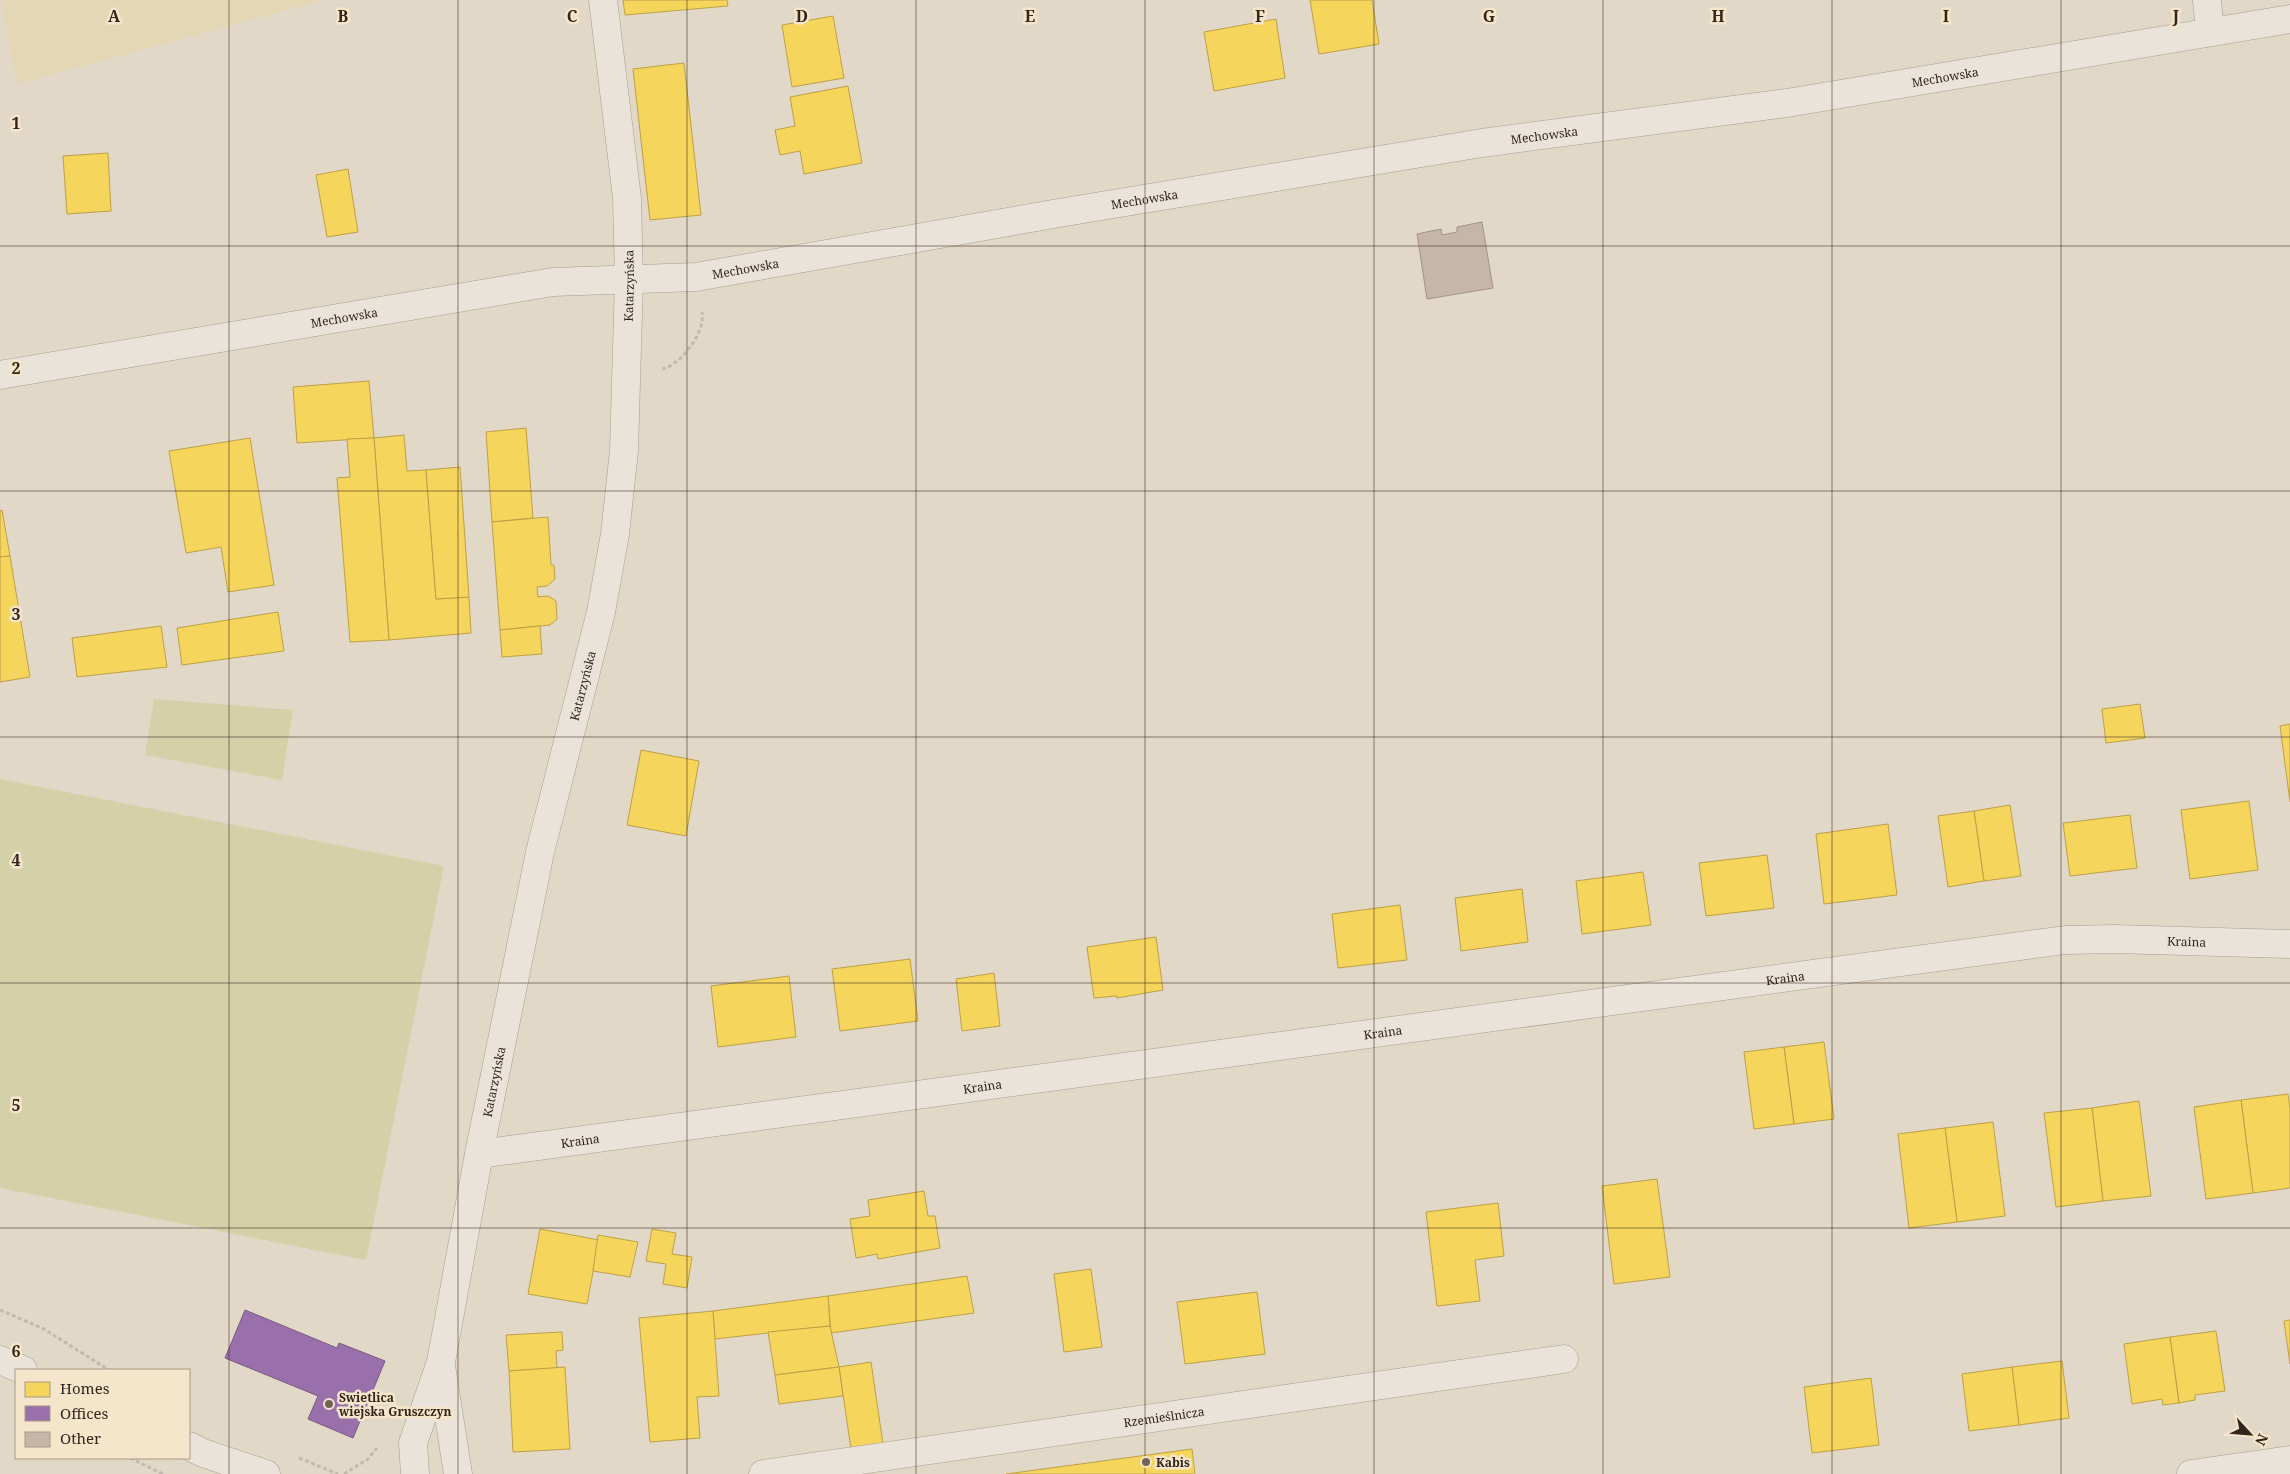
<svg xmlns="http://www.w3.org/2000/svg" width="2290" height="1474" font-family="'Noto Serif',serif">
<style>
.farmland{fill:#e3d7b6}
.green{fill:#d4d1a9}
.homes{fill:#f6d55c;stroke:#bca048}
.offices{fill:#9970ab;stroke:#7a5a80}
.building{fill:#c5b6a8;stroke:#a19387}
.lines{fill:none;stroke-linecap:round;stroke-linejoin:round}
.minor-casing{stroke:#a69d91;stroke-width:29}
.tertiary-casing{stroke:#a69d91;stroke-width:29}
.path{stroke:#c2bab0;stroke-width:3;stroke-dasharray:4 2.5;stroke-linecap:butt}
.minor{stroke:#eae3d9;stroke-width:28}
.tertiary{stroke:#eae3d9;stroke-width:28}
.grid{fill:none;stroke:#33251b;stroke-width:1;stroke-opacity:0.55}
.poi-dot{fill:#706457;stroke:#f5e6cb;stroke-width:2}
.labels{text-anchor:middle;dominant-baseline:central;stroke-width:5;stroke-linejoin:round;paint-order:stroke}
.street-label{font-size:12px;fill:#33251b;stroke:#f5e6cb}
.poi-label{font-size:12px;font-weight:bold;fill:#33251b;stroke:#f5e6cb;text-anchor:start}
.grid-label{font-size:16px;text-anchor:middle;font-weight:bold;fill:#33251b;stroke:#f5e6cb;stroke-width:5;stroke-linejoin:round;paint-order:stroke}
</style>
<rect width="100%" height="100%" fill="#e2d8c7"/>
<polygon class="farmland" points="1,0 323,0 17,84"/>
<g class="green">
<polygon points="154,699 293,710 282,780 145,755"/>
<polygon points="0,779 444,866 366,1260 0,1188"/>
</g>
<g class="homes">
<polygon points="623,0 727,0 728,6 625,15"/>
<polygon points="1310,0 1372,0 1379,44 1319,54"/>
<polygon points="833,16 844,78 792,87 782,25"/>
<polygon points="1276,19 1285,78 1214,91 1204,32"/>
<polygon points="684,63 701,215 650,220 633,69"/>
<polygon points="848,86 862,163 804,174 800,151 780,155 775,130 795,126 790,97"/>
<polygon points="108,153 111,211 67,214 63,156"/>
<polygon points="348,169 358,232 327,237 316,175"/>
<polygon points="369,381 374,438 297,443 293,387"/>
<polygon points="526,428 533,518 492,522 486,432"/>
<polygon points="404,435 407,471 426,470 436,599 469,597 471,633 389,640 374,438"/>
<polygon points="250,438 274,585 228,592 221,547 186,553 169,451"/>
<polygon points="374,438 389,640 350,642 337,478 350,477 347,439"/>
<polygon points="460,467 469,597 436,599 426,470"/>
<polygon points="2,510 10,556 0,557 0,511"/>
<polygon points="548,517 551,565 554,565 555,579 547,586 537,587 538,597 548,596 556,601 557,619 550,625 500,630 492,522"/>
<polygon points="10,556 30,677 0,682 0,557"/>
<polygon points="278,612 284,651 182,665 177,628"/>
<polygon points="161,626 167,667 77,677 72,638"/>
<polygon points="540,626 542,654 502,657 500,630"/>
<polygon points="2140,704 2145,738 2106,743 2102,709"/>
<polygon points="2290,724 2290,802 2280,726"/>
<polygon points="641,750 699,761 686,836 627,825"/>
<polygon points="2249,801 2258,870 2190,879 2181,810"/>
<polygon points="2010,805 2021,876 1984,881 1974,811"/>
<polygon points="1974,811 1984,881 1948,887 1938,816"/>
<polygon points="2130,815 2137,868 2070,876 2063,823"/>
<polygon points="1888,824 1897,895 1824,904 1816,834"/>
<polygon points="1767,855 1774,908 1706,916 1699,863"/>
<polygon points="1643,872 1651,925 1582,934 1576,881"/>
<polygon points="1522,889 1528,942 1461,951 1455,898"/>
<polygon points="1400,905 1407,960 1338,968 1332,914"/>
<polygon points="1156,937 1163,990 1117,998 1117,996 1094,998 1087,947"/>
<polygon points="910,959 918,1021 840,1031 832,969"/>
<polygon points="994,973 1000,1026 962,1031 956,979"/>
<polygon points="789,976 796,1037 718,1047 711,986"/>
<polygon points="1824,1042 1834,1119 1794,1124 1784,1047"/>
<polygon points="1784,1047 1794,1124 1754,1129 1744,1052"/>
<polygon points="2288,1094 2290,1109 2290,1188 2253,1193 2241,1100"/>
<polygon points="2241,1100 2253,1193 2206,1199 2194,1107"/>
<polygon points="2139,1101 2151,1196 2103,1201 2092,1108"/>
<polygon points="2092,1108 2103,1201 2056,1207 2044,1113"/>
<polygon points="1993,1122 2005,1216 1957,1222 1945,1128"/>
<polygon points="1945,1128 1957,1222 1909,1228 1898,1134"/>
<polygon points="1657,1179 1670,1277 1614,1284 1602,1186"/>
<polygon points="924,1191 928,1216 935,1216 940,1248 878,1259 877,1254 856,1258 850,1219 870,1216 868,1200"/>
<polygon points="1498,1203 1504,1256 1475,1260 1480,1301 1437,1306 1426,1212"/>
<polygon points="540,1229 599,1240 587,1304 528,1294"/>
<polygon points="652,1229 676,1233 672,1254 692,1257 687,1288 663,1284 666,1264 646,1261"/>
<polygon points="598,1235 638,1242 630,1277 593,1271"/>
<polygon points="1091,1269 1102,1347 1064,1352 1054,1274"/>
<polygon points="967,1276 974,1313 831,1333 828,1296"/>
<polygon points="1257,1292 1265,1354 1185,1364 1177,1302"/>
<polygon points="828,1296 830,1326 715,1339 713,1311"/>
<polygon points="713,1311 719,1396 697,1397 700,1438 650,1442 639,1318"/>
<polygon points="2290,1320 2290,1364 2284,1321"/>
<polygon points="830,1326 839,1367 775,1375 768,1332"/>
<polygon points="2216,1331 2225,1391 2195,1395 2195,1400 2179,1403 2170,1337"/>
<polygon points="562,1332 563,1350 556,1351 557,1368 509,1371 506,1335"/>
<polygon points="2170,1337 2179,1403 2163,1405 2162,1399 2132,1404 2124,1344"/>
<polygon points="2062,1361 2069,1418 2019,1425 2012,1367"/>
<polygon points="871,1362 883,1444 851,1449 839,1367"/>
<polygon points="565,1367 570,1449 513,1452 509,1371"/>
<polygon points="839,1367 843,1396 779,1404 775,1375"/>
<polygon points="2012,1367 2019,1425 1969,1431 1962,1374"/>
<polygon points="1871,1378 1879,1445 1812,1453 1804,1387"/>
<polygon points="1192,1449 1195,1474 1006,1474"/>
</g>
<polygon class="offices" points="245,1310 337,1348 339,1343 385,1361 353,1438 308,1419 318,1396 225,1358"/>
<polygon class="building" points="1482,222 1493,288 1427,299 1417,234 1441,229 1442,235 1457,232 1457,227"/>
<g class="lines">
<defs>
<g id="minor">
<polyline points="2207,0 2210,32"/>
<path id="s1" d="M0 375 553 282 696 277 1059 213 1482 143 1787 103 2290 19"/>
<path id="s2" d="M479 1154 2065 940 2114 939 2290 944"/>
<polyline points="441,1366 458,1474"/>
<path id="s3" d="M415 1474 413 1443 441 1362 479 1154 540 852 601 612 615 534 624 451 629 280 627 198 603 0"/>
<path id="s4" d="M763 1474 1564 1359"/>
<polyline points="2191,1474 2290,1460"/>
</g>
<g id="tertiary">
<polyline points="0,1360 23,1370"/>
<polyline points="189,1446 203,1453 266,1474"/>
</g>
</defs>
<use href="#minor" class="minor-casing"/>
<use href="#tertiary" class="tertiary-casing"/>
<g class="path">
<path d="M662 369C681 365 706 332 702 312"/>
<polyline points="0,1310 44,1329 109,1370"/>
<polyline points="130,1458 163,1474"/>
<polyline points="299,1458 338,1474"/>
<polyline points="344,1474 368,1459 377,1448"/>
</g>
<use href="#minor" class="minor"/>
<use href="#tertiary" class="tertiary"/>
</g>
<path class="grid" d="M229 0V1474M458 0V1474M687 0V1474M916 0V1474M1145 0V1474M1374 0V1474M1603 0V1474M1832 0V1474M2061 0V1474M0 246H2290M0 491H2290M0 737H2290M0 983H2290M0 1228H2290"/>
<g class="poi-dot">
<circle cx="329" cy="1404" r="5"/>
<circle cx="1146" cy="1462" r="5"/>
</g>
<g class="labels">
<g class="street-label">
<text stroke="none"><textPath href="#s1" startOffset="1969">Mechowska</textPath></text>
<text stroke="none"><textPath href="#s1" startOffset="1564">Mechowska</textPath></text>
<text stroke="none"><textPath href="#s1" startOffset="1159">Mechowska</textPath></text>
<text stroke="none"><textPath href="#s1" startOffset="754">Mechowska</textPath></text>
<text stroke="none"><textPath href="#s3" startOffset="1212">Katarzyńska</textPath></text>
<text stroke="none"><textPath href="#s1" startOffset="349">Mechowska</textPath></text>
<text stroke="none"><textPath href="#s3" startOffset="808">Katarzyńska</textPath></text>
<text stroke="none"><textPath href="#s2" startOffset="1722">Kraina</textPath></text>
<text stroke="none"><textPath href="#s2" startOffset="1318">Kraina</textPath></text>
<text stroke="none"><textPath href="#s2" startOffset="912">Kraina</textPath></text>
<text stroke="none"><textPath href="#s3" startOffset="402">Katarzyńska</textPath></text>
<text stroke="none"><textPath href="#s2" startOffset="508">Kraina</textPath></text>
<text stroke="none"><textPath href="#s2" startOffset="102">Kraina</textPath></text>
<text stroke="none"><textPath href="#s4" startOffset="405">Rzemieślnicza</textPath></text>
</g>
<g class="poi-label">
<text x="339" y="1397">Swietlica<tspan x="339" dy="14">wiejska Gruszczyn</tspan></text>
<text x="1156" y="1462">Kabis</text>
</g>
</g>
<g class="grid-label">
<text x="114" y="22">A</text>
<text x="343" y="22">B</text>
<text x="572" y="22">C</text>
<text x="802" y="22">D</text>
<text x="1030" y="22">E</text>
<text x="1260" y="22">F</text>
<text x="1489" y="22">G</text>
<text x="1718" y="22">H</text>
<text x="1946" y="22">I</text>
<text x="2176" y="22">J</text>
<text x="16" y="129">1</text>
<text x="16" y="374">2</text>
<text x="16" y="620">3</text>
<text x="16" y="866">4</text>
<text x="16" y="1111">5</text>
<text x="16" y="1357">6</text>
</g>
<rect x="15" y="1369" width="175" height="90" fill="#f5e6cb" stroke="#a79985"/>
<rect x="25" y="1382" width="25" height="15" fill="#f6d55c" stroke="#a79985"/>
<text x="60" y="1394" font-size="15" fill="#33251b">Homes</text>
<rect x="25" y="1406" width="25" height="15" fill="#9970ab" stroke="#a79985"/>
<text x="60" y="1419" font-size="15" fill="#33251b">Offices</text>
<rect x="25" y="1432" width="25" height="15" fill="#c5b6a8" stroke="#a79985"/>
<text x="60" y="1444" font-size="15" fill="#33251b">Other</text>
<g transform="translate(2250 1434) rotate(116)" stroke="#f5e6cb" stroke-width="4" paint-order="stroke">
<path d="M0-4L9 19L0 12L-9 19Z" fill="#33251b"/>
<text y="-8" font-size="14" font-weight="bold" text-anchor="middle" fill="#33251b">N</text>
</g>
</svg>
